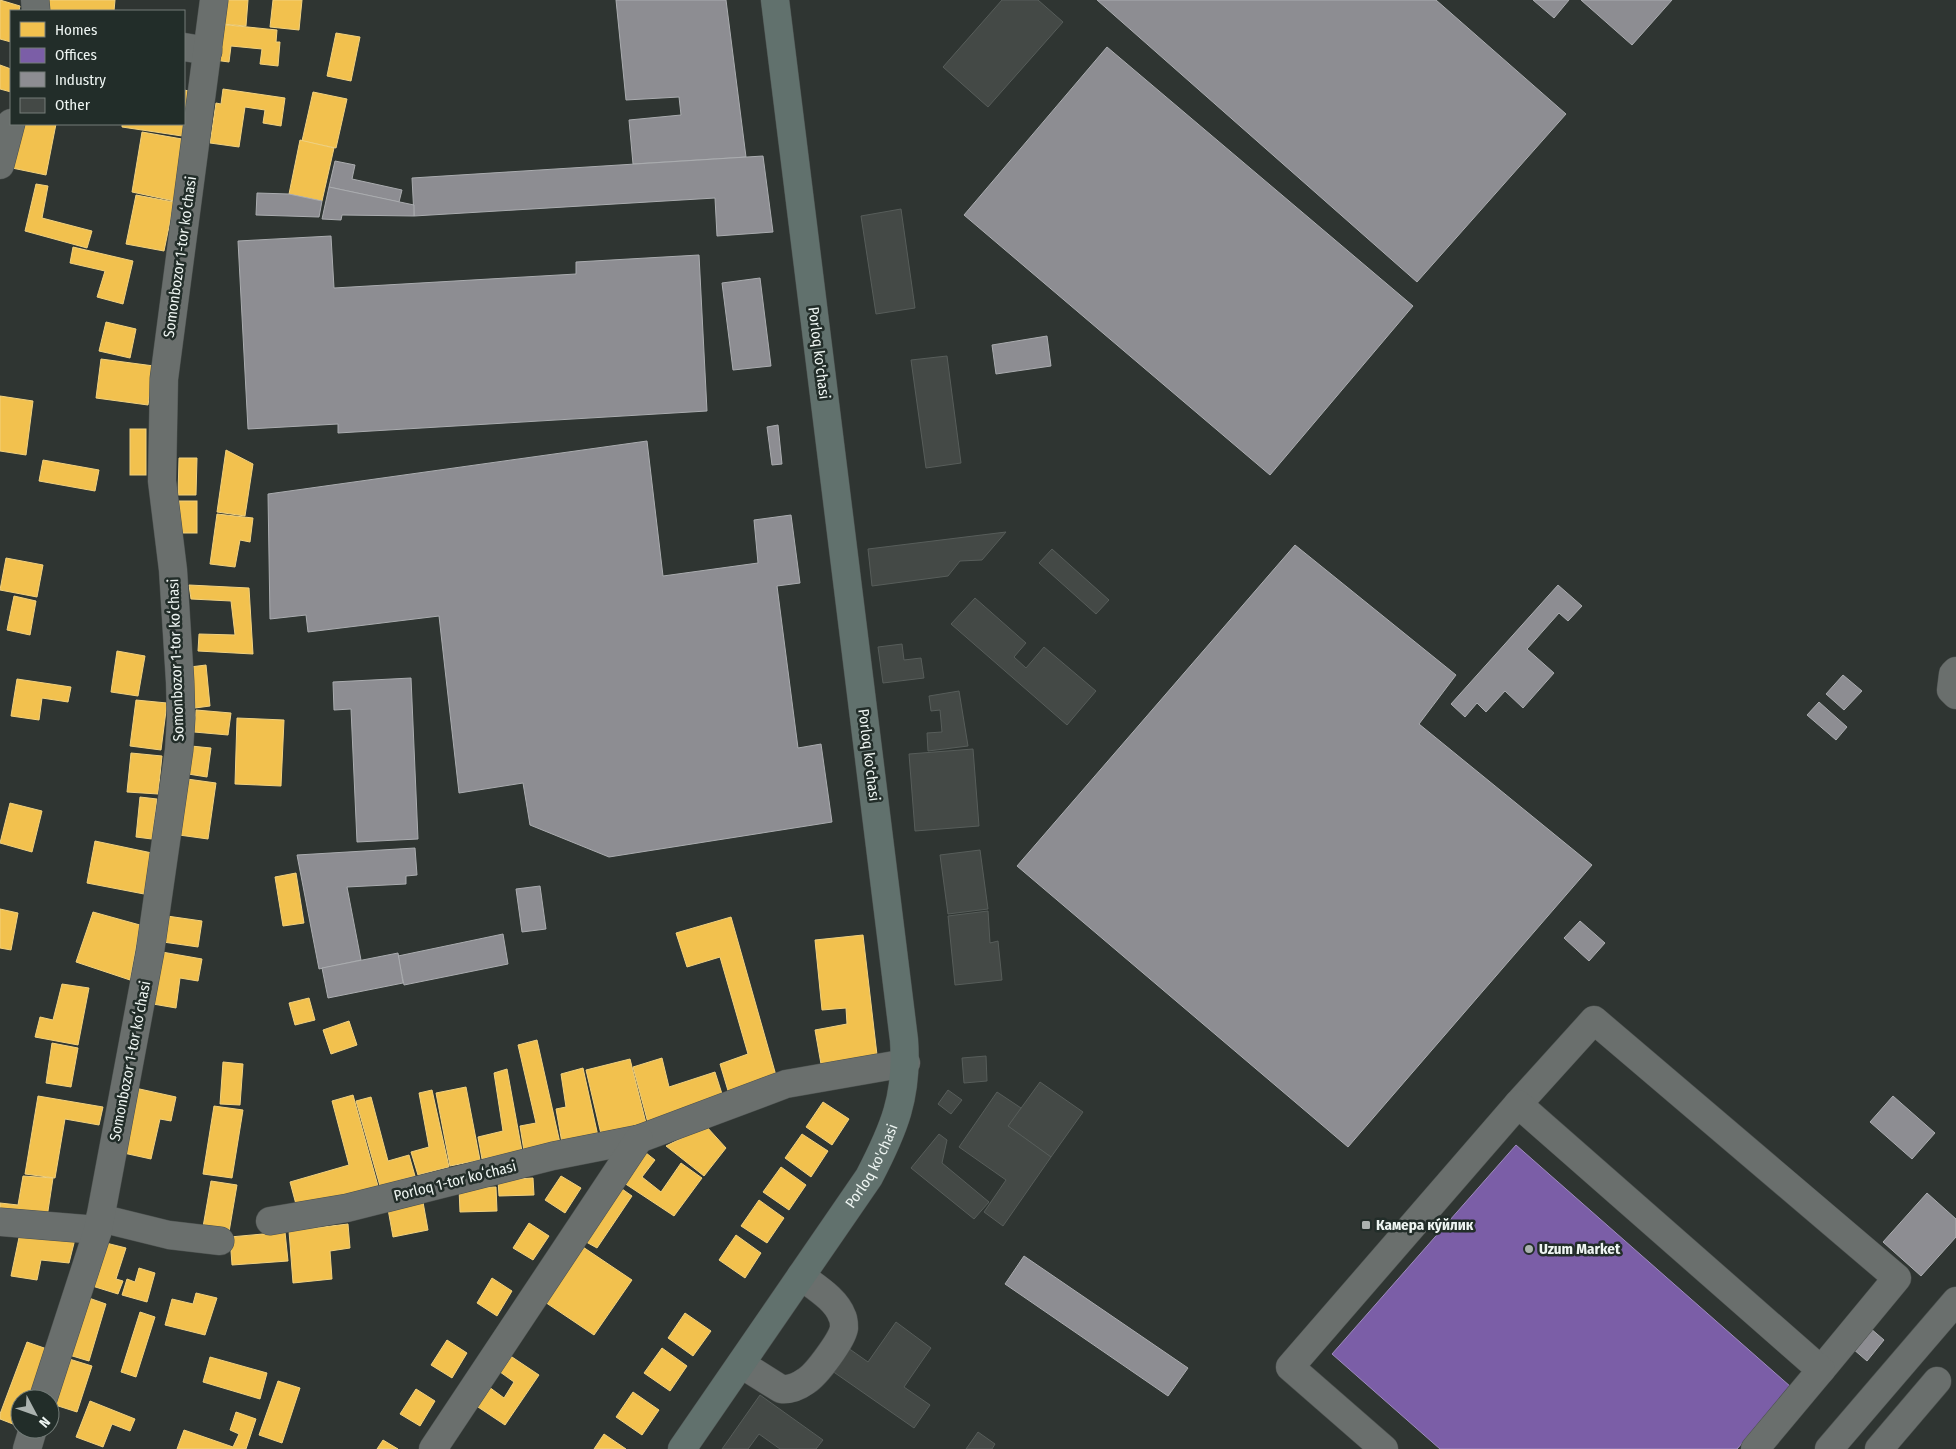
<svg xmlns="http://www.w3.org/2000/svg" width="1956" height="1449" font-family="'Fira Sans Condensed',sans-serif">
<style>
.homes{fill:#f2c14e;stroke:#f1d17f}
.offices{fill:#7b5ea7;stroke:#9e8bbe}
.industry{fill:#8d8d92;stroke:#aaacaf}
.building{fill:#444946;stroke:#575d5a}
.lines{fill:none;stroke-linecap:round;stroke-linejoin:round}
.minor-casing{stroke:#4b504e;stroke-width:29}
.major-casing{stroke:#4b504e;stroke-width:29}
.minor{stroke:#6a6f6d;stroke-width:28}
.major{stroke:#61716d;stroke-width:28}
.poi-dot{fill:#abb2af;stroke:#222d29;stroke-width:2}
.labels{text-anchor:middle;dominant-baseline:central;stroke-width:5;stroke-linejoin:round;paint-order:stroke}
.street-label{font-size:15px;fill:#eef5f2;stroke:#222d29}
.poi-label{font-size:15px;font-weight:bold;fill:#eef5f2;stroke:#222d29;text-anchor:start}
</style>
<rect width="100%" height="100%" fill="#2f3532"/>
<g class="homes">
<polygon points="0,0 20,6 19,11 11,11 11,42 0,39"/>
<polygon points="46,0 115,0 114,11 44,11"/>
<polygon points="224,0 248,0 246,26 222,24"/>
<polygon points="273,0 302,0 299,30 270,27"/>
<polygon points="218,24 277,30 276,42 280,42 278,66 260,64 262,49 231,46 229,62 214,60"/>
<polygon points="336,33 360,37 351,81 327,76"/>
<polygon points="0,65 11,69 11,92 0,89"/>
<polygon points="223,89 285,98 281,126 263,123 265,110 245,107 239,147 210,143 216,103 221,104"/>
<polygon points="184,90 189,91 182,136 122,127 122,124 184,124"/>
<polygon points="313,92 347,99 336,148 302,141"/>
<polygon points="21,124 56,124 46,175 12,168"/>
<polygon points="142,132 182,139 174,201 132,192"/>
<polygon points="300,140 334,148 322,201 289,194"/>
<polygon points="36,184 48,186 42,218 92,231 87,248 25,231"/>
<polygon points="136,195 174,202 164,251 126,244"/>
<polygon points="73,247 133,261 123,304 97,297 105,271 70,263"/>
<polygon points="106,322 136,329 130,358 99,351"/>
<polygon points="101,359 154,366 148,405 96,398"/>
<polygon points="0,396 33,401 26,455 0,451"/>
<rect x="130" y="429" width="16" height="46"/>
<polygon points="226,450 253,464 245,516 217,512"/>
<polygon points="179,458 197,458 196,495 178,495"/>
<polygon points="43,460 99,470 95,491 39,481"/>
<rect x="179" y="501" width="18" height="32"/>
<polygon points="217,514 253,518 250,542 240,540 235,567 210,564"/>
<polygon points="6,558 43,565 37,597 0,590"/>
<polygon points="189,585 249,588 253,654 198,651 199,634 235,635 231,601 191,599"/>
<polygon points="14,596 36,601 30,635 7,630"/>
<polygon points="117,651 145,656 138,696 111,692"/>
<polygon points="206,665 210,706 195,708 190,667"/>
<polygon points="17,679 71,687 68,702 42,698 39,720 11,716"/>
<polygon points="136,700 167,703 161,750 130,746"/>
<polygon points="196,710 231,713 228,735 194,732"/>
<polygon points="237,718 284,720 281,786 235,784"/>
<polygon points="191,746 211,748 207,777 188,774"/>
<polygon points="131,753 162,756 158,794 127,792"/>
<polygon points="187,779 216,783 208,839 179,835"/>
<polygon points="140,797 157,799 152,839 136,837"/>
<polygon points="10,803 42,811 32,852 0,843"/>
<polygon points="95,841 152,853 144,894 87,883"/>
<polygon points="296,873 304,923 283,926 275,877"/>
<polygon points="0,909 18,913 11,950 0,948"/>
<polygon points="93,912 140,925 130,980 76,962"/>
<polygon points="167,916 202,921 198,947 163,942"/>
<polygon points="731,917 777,1079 729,1094 720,1064 748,1054 720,957 687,967 676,933"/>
<polygon points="863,935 877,1055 821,1064 815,1030 847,1024 846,1008 822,1010 815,940"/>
<polygon points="162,952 202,959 198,981 180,978 176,1008 153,1004"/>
<polygon points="62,984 89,988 78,1045 35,1037 40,1017 53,1020"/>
<polygon points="309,998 315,1020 295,1025 289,1003"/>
<polygon points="349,1021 357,1045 331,1054 323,1030"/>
<polygon points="537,1040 560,1143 524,1151 520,1126 536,1123 518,1045"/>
<polygon points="52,1043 78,1048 71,1087 46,1083"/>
<polygon points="662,1058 669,1087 715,1072 723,1097 648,1123 633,1067"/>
<polygon points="630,1059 646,1123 601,1134 586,1070"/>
<polygon points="223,1062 243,1064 240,1105 220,1104"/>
<polygon points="583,1068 598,1136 562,1143 556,1109 566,1107 561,1074"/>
<polygon points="507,1069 522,1151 482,1159 478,1137 503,1131 494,1073"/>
<polygon points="466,1087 480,1160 450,1166 436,1093"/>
<polygon points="135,1088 176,1097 171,1121 160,1119 151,1159 119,1152"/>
<polygon points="432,1090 449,1167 418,1175 411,1152 429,1147 419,1093"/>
<polygon points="353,1095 378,1186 297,1208 290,1182 349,1165 332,1101"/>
<polygon points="38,1096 103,1107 99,1125 65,1119 55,1178 25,1174"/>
<polygon points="371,1097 388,1161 409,1155 415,1176 380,1186 356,1101"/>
<polygon points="823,1102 849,1119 832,1145 806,1127"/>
<polygon points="214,1106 243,1110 232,1178 203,1174"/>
<polygon points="706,1126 726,1148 704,1176 666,1146"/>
<polygon points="802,1134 828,1151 811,1177 785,1158"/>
<polygon points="641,1149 655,1160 642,1177 661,1192 681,1163 702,1178 674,1216 618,1179"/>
<polygon points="781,1167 806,1185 789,1210 763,1192"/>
<polygon points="23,1176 53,1178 46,1224 0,1219 0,1203 18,1205"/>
<polygon points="561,1176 581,1188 565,1213 545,1200"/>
<polygon points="533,1178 534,1195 499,1196 498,1180"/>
<polygon points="211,1181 237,1185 229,1232 203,1227"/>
<polygon points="615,1184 632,1196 597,1248 579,1238"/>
<polygon points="496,1187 497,1211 460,1212 459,1188"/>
<polygon points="759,1200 784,1218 767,1243 741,1226"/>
<polygon points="423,1202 428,1230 393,1237 388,1209"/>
<polygon points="529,1223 549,1236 533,1260 513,1248"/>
<polygon points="348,1224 350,1248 330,1251 332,1279 293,1283 289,1231"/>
<polygon points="21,1228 76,1235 69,1263 41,1260 37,1280 11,1276"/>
<polygon points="285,1232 288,1261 232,1265 230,1237"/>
<polygon points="736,1235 761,1253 745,1278 719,1260"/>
<polygon points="102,1242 126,1248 116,1279 123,1281 118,1294 89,1285"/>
<polygon points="577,1243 632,1280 594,1335 539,1298"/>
<polygon points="139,1268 155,1273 147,1302 122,1295 127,1279 135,1282"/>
<polygon points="492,1278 512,1291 497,1316 477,1303"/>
<polygon points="196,1293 217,1298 205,1335 165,1325 172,1299 193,1304"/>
<polygon points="86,1297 106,1304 89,1361 69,1355"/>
<polygon points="140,1312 155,1317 136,1377 121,1372"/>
<polygon points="685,1313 711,1331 693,1356 668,1338"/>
<polygon points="447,1340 467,1353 452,1378 431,1365"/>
<polygon points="27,1342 47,1349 28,1399 20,1399 20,1421 18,1426 0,1419 0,1414"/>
<polygon points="662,1348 687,1366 670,1391 644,1373"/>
<polygon points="506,1353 539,1375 505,1425 472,1403 485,1384 504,1398 514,1382 496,1369"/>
<polygon points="210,1357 267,1373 260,1399 203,1382"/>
<polygon points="66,1358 92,1366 77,1412 52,1404"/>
<polygon points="278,1381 300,1388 282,1443 259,1435"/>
<polygon points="416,1389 435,1401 420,1426 400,1414"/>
<polygon points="633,1392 659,1410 642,1435 616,1417"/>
<polygon points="90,1401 135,1419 130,1431 112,1424 103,1447 76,1437"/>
<polygon points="236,1412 256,1419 246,1449 177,1449 184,1430 233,1447 239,1434 230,1430"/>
<polygon points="604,1434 626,1449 594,1449"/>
<polygon points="383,1440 398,1449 377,1449"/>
</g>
<polygon class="offices" points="1516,1145 1791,1387 1737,1449 1440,1449 1332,1354"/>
<g class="industry">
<polygon points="616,0 726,0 746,157 633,164 629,120 681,115 679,97 626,100"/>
<polygon points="1097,0 1436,0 1566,114 1417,282"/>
<polygon points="1533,0 1569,0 1554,18"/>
<polygon points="1581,0 1672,0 1632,45"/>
<polygon points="1107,47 1413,306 1270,475 964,215"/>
<polygon points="763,156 773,232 717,236 715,198 414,216 412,178"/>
<polygon points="335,161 355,165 352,179 402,190 399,202 329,187"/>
<polygon points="329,187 414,205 414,216 342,215 341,220 322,219"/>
<polygon points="257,193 289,194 322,201 319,217 256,215"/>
<polygon points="331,236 334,288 576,274 576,262 699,255 707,411 338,433 338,424 248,429 238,241"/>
<polygon points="760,278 771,366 733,370 722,283"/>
<polygon points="1047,336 1051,366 996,374 992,345"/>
<polygon points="778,425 782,464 772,465 767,427"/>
<polygon points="647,441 663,576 758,563 754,520 791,515 800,583 777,586 798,748 821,744 832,822 609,857 530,825 523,783 459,793 439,616 308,632 306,615 270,619 268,494"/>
<polygon points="1295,545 1456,675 1419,724 1592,865 1348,1147 1017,866"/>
<polygon points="1558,585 1582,606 1568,621 1559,613 1527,649 1554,673 1523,708 1505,691 1486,712 1477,703 1465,717 1451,704"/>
<polygon points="1843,675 1862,691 1844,710 1826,694"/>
<polygon points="411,678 418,839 357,842 351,709 334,710 333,682"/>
<polygon points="1819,702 1847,727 1836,740 1807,715"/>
<polygon points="415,848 417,875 406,876 406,884 347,887 361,960 319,969 297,855"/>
<polygon points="540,886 546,929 522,932 516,889"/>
<polygon points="1580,921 1605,943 1589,961 1564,938"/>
<polygon points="503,934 508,964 404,985 398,956"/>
<polygon points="398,953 403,983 328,998 322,968"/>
<polygon points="1893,1096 1935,1133 1912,1159 1870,1122"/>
<polygon points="1927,1193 1956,1219 1956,1237 1921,1276 1883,1242"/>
<polygon points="1024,1256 1188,1368 1168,1396 1005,1284"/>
<polygon points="1870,1328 1884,1340 1867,1361 1852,1348"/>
</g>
<g class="building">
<polygon points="1002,0 1038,0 1063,22 988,107 943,67"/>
<polygon points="901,209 915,308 876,314 861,216"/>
<polygon points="947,356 961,463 926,468 911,360"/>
<polygon points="1006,532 982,560 960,561 948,576 872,586 868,549"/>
<polygon points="1052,549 1109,600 1096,614 1039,563"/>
<polygon points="975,598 1026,643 1014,657 1026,668 1044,647 1096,691 1067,725 951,624"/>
<polygon points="902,644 904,660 921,658 924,678 883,683 878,647"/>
<polygon points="959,691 968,746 928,751 927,733 942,732 940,710 931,711 929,696"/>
<polygon points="973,749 979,826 915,831 909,754"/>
<polygon points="980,850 988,909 948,914 940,855"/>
<polygon points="988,911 990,943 998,941 1002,980 955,985 948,916"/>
<polygon points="986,1056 987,1081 964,1083 962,1058"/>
<polygon points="1040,1082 1083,1112 1051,1157 1008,1126"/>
<polygon points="948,1090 962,1100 951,1114 938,1104"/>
<polygon points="997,1092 1021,1108 1008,1126 1051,1157 1003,1226 984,1212 1006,1180 959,1147"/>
<polygon points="939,1134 947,1140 942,1163 989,1202 974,1219 911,1168"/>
<polygon points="896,1322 931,1348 904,1387 930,1405 914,1428 825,1366 841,1343 868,1362"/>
<polygon points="760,1395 823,1440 816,1449 780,1449 759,1434 748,1449 722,1449"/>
<polygon points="978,1432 995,1444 992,1449 966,1449"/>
</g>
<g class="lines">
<defs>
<g id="minor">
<polyline points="35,0 36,11"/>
<polyline points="184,47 208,51"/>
<polyline points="0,165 11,123"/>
<polyline points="1956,671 1953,674 1951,690 1956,695"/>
<polyline points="1518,1104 1594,1020 1897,1278 1821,1370"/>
<polyline points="100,1218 169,1235 220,1241"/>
<polyline points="270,1221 347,1208 553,1156 639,1139 786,1084 906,1063"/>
<polyline points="0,1222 98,1230"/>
<path d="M741 1364 781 1389C790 1390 799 1386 806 1381 817 1374 842 1340 844 1328 844 1325 844 1319 842 1316 836 1299 815 1287 801 1276"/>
<polyline points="43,1399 98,1230 150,952 179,750 181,718 180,682 173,570 162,481 164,379 214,0"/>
<polyline points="27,1449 33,1429"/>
<polyline points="433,1449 639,1139"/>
<polyline points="1384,1449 1290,1367 1518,1104 1821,1370 1755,1449"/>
<polyline points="1829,1449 1956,1301"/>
<polyline points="1879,1449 1937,1381"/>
</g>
<g id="major">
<path id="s1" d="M682 1449 869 1177C894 1129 908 1096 904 1040L775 0"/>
</g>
</defs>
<use href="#minor" class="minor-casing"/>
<use href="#major" class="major-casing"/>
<use href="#minor" class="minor"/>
<use href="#major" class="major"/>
</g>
<g class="poi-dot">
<rect x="1361" y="1220" width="10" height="10" rx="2.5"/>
<circle cx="1529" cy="1249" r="5"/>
</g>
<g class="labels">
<g class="street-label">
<text transform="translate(180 257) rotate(-82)">Somonbozor 1-tor koʻchasi</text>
<text transform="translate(819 353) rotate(83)">Porloq ko'chasi</text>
<text transform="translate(176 660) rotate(-92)">Somonbozor 1-tor koʻchasi</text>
<text transform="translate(869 755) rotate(83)">Porloq ko'chasi</text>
<text transform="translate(130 1061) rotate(-79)">Somonbozor 1-tor koʻchasi</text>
<text stroke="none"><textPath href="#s1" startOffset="341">Porloq ko'chasi</textPath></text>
<text transform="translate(455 1181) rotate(-14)">Porloq 1-tor koʻchasi</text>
</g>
<g class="poi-label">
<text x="1376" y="1225">Камера ку́йлик</text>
<text x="1539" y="1249">Uzum Market</text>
</g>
</g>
<rect x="10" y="10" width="175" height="115" fill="#222d29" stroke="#747d79"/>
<rect x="20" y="22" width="25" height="15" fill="#f2c14e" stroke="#747d79"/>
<text x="55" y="35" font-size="15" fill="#eef5f2">Homes</text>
<rect x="20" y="48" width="25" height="15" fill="#7b5ea7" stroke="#747d79"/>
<text x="55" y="60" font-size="15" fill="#eef5f2">Offices</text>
<rect x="20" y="72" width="25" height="15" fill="#8d8d92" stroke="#747d79"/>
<text x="55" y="85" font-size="15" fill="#eef5f2">Industry</text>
<rect x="20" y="98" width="25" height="15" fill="#444946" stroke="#747d79"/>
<text x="55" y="110" font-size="15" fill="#eef5f2">Other</text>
<g transform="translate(35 1414) rotate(131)"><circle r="24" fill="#222d29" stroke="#747d79"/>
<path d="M0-4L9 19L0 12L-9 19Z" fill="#abb2af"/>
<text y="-8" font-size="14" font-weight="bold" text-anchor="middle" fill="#eef5f2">N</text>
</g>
</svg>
